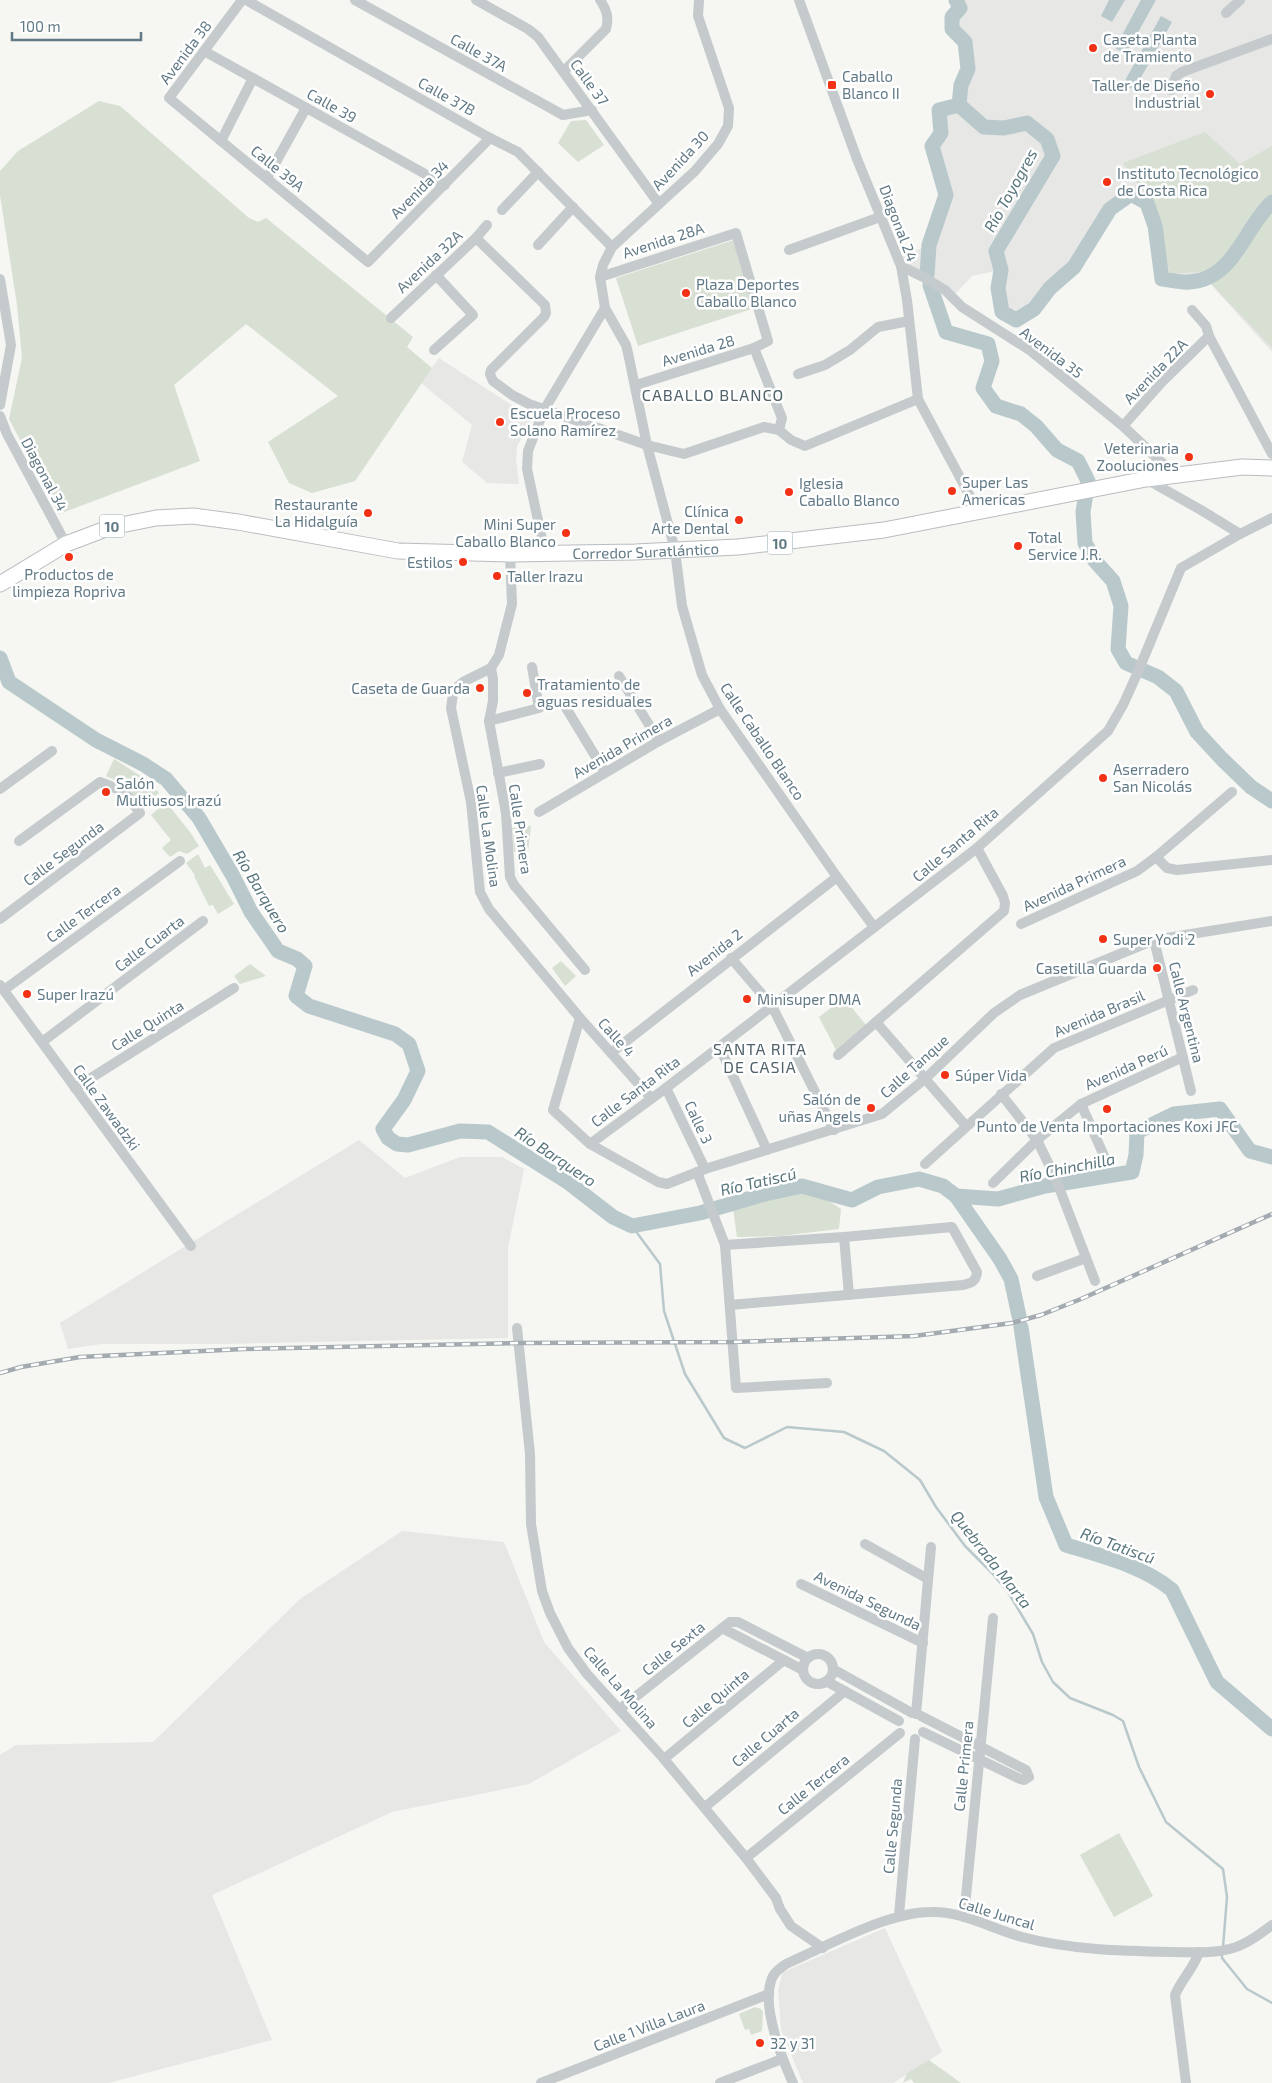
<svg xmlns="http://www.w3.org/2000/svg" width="1272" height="2083" font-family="'Exo 2',sans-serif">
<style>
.built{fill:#e7e7e6}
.green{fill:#d8dfd3}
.water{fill:#b9c9cb}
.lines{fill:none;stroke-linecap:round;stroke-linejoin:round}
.stream{stroke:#b9c9cb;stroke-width:2.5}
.river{stroke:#b9c9cb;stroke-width:15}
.primary-casing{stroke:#b8bdc0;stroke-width:17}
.minor{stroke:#c5cacc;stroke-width:10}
.primary{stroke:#fff;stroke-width:15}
.rail-casing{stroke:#a3abb0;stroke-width:4.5}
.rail{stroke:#fff;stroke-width:2.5;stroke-dasharray:8;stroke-linecap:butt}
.poi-dot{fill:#f33115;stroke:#fff;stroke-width:2}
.labels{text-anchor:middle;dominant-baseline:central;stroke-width:5;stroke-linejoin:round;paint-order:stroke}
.shield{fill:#fff;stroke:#91a2aa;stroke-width:1}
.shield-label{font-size:14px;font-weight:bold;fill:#627a86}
.poi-label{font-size:15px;fill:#627a86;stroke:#fff;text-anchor:start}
.street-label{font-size:15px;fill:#627a86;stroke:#fff}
.water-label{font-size:16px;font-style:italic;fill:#59767c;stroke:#fff}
.neighbourhood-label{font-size:16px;letter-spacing:1px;fill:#51626a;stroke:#fff}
</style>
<rect width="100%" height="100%" fill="#f6f6f2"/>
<g class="built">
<polygon points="956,0 1272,0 1272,352 1205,278 1188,283 1163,277 1156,226 1149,203 1132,193 1112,207 1073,267 1051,288 1034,309 1016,319 1003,313 999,288 1000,270 972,276 955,294 904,265 901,257 929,245 946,195 932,146 941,133 939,110 959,105 967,70 967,42 952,29 952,18 960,9"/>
<polygon points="439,358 533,419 517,446 516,458 519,484 487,483 462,462 472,425 421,383"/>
<polygon points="359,1140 405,1178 460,1157 502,1157 524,1169 508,1248 508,1338 220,1344 101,1344 68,1349 60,1323"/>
<polygon points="402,1531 504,1542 544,1642 621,1731 529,1784 392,1812 212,1895 272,2040 108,2083 0,2083 0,1755 16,1745 153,1742 300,1599"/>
<polygon points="885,1928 942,2052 893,2083 803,2083 781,2030 778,1990 783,1972"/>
</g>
<g class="green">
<polygon points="99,101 120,106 249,218 258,222 266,218 413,337 407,347 432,368 355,481 312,493 289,483 268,442 338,396 246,324 174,385 200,461 59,514 9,419 22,358 17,305 0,195 0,171 18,151"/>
<polygon points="586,120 604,145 578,162 558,143 571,121"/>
<polygon points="1205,132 1240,164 1272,146 1272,348 1200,272 1170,274 1159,220 1151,202 1123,163"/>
<polygon points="734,240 755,308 638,346 616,278"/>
<polygon points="114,759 150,782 159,793 150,801 137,800 126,785 106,776"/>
<polygon points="166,802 190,832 199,846 187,854 179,851 170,857 162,848 171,840 151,815"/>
<polygon points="531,826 528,851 514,852 512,828"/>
<polygon points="198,854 205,868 210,865 234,904 218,914 213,905 209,906 194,876 195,875 186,863"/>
<polygon points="561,961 576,976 565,986 552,968"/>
<polygon points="250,964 266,976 240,984 234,976"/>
<polygon points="844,998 866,1025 836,1050 819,1017"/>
<polygon points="799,1181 841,1209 839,1229 781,1236 737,1237 732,1201"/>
<polygon points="1119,1833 1153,1896 1114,1917 1080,1855"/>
<polygon points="755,2007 761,2009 763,2012 762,2031 751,2035 749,2029 745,2030 739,2014"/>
<polygon points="929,2060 961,2083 914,2083 911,2079 903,2083 907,2073"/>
</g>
<g class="water">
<polygon points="1109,0 1125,0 1112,22 1101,16"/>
<polygon points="1141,0 1156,0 1126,54 1115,48"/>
<polygon points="1161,16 1172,22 1134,90 1123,84"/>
</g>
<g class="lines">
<g class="stream">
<polyline points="632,1226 660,1264 664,1311 685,1374 724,1438 745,1448 787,1427 844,1432 884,1451 920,1480 936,1507 965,1546 992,1573 1008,1592 1033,1634 1042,1662 1053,1682 1070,1698 1113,1715 1123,1721 1139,1767 1166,1822 1223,1869 1227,1897 1223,1947"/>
<polyline points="1222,1953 1222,1958 1247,1989 1272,2003"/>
</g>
<g class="river">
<path d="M956 0 960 8 952 17V29L965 42 968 69 961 85 959 105 984 127 1004 128 1027 123 1047 139 1053 156 996 251 1001 270 998 288 1002 312 1016 320 1034 309 1050 288 1074 267 1110 209 1131 194 1147 203 1155 226 1162 279C1171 280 1181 283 1189 282 1234 280 1244 228 1272 202"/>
<polyline points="927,275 929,245 946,195 932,146 941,133 939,110 959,105"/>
<polyline points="930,285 946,332 988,344 992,361 983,388 996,406 1021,414 1036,426 1057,450 1078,461 1088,481 1083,512 1085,543 1095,561 1113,581 1121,606 1118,649 1126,663 1158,677 1176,691 1197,732 1222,759 1251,787 1272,801"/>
<polyline points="0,658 9,682 96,740 143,764 166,779 199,818 233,876 251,912 278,951 297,959 305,966 296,996 309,1006 395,1034 409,1044 418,1071 404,1100 383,1129 388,1138 397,1144 408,1145 460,1131 488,1132 569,1183 613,1217 632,1226 700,1213 765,1194 802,1186 852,1200 878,1187 919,1179 943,1186 956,1196 1000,1259 1011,1279 1019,1316"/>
<polyline points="956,1196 998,1199 1045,1186 1132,1172 1136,1155 1137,1132 1174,1114 1220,1109 1250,1151 1272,1157"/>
<path d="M1021 1327 1046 1497 1066 1545C1102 1556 1143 1566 1172 1590L1217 1682 1272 1729"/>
</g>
<defs>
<g id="primary">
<path id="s1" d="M0 584 66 544 111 527 156 518 193 516 238 522 398 551 510 554 635 552 738 547 884 530 1146 479 1242 467 1272 468"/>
</g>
</defs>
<use href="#primary" class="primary-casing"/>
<g class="minor">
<polyline points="242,0 169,98 368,262 490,138"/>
<polyline points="246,0 490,138 518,152 612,247"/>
<polyline points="355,0 563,115 592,110"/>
<polyline points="476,0 528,29 538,37 659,204"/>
<polyline points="699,0 698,16 729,108 728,126 718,144 695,171 612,247 603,265 600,277 605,308 626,345 628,353 647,445 675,550 682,606 702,675 720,709 837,877 874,927"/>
<polyline points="799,0 857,159 901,266 907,300 918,399 979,513"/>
<polyline points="1226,13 1240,0"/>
<polyline points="204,51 445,185"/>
<path d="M564 71 606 29C609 18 607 10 600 0"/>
<polyline points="1171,90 1176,76 1182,72 1272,39"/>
<polyline points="221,141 253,78"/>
<polyline points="267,178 306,108"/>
<polyline points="502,210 538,172"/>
<polyline points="476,238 545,305 546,313 544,317 491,370 490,374 493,381 512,395 529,404 647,445 684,454 764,427 779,430 791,440 805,446 918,399"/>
<polyline points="538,245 573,207"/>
<polyline points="789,250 880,217"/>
<polyline points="901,266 925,278 945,290 962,307 1031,351 1123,426 1175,475"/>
<polyline points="600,277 736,233 768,341 754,348 636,385"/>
<polyline points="0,279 11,345 0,405"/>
<polyline points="1192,310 1206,326 1209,336 1272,454"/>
<polyline points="391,318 476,238 487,225"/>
<polyline points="754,348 782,418 779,430"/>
<polyline points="434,350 473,315 436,275"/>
<polyline points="798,374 825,365 850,350 878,327 909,321"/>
<polyline points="0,416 7,434 66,544"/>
<polyline points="1123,426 1162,382 1209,336"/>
<polyline points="1146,479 1201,510 1240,534"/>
<polyline points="545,553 527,469 528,451 544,410 605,308"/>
<polyline points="510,554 512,604 499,655 491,668 463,682 457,687 453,694 451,708 471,802 480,892 489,909 580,1018 553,1110 590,1144 658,1182 667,1184 705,1169 882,1114 926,1078 994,1013 1020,995 1154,940 1272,921"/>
<polyline points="491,668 493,679 493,701 489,721 506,813 510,877 514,885 585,970"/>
<polyline points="619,676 659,741"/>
<polyline points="563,703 605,772"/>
<polyline points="489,721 539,708 532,667"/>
<polyline points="498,773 540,764"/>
<polyline points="0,789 52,751"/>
<polyline points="539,812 659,741 720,709"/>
<polyline points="1156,857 1167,868 1177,870 1272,860"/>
<polyline points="0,919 140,813 125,792 100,782 19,841"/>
<polyline points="1021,924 1137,871 1156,857 1232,792"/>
<polyline points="1154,940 1191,1091"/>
<polyline points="731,958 772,1006 834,1130"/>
<polyline points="0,985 191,1246"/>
<polyline points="4,990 180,861"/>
<polyline points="580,1018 651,1098"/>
<polyline points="876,1022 966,1126"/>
<polyline points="42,1042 203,921"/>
<polyline points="719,1046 767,1150"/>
<polyline points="611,1053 837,877"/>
<polyline points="838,1055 1004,911 1005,903 1003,896 977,848"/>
<polyline points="75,1088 234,988"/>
<polyline points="666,1088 705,1169"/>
<polyline points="1001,1094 1037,1140 1055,1177 1095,1281"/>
<polyline points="1081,1104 1105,1158"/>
<polyline points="590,1144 666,1088 977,848 1108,731 1123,705 1137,674 1181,568 1240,534 1272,518"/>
<polyline points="925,1164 1054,1048 1193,990"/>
<polyline points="697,1172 725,1245 736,1388 827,1383"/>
<polyline points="993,1183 1037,1140 1081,1104 1183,1057"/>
<polyline points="844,1237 849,1295"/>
<path d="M725 1245 844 1237 952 1227 977 1272C976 1282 971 1283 963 1285L730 1305"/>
<polyline points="1037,1276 1086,1258"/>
<polyline points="517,1328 530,1454 531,1524 542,1591 550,1613 568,1648 587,1674 664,1759 746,1858 776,1898 780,1909 791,1926 823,1948"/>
<polyline points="865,1544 928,1579"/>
<polyline points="801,1584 923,1643"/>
<polyline points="722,1628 803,1670"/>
<circle cx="818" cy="1669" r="15"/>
<polyline points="833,1669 912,1713"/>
<polyline points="826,1681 899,1721"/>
<polyline points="620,1709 730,1622 738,1622 808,1658"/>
<polyline points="916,1714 931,1547"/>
<polyline points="921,1716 1026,1770 1029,1777 1024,1780 1020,1779 923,1732"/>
<polyline points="664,1759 784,1660"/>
<polyline points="705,1807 845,1691"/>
<polyline points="746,1858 900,1733"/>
<polyline points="899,1915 915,1739"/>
<polyline points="964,1917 993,1618"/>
<polyline points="541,2083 769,1994"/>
<polyline points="720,2083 782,2059"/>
<path d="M793 2083C782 2059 762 2008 771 1981 773 1973 779 1969 786 1964 827 1946 887 1912 931 1912 963 1911 992 1929 1022 1937 1071 1950 1122 1951 1172 1952 1191 1952 1214 1954 1233 1948 1247 1944 1260 1934 1272 1925"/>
<path d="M1186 2083 1175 1995C1181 1980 1194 1968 1199 1952"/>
</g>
<use href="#primary" class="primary"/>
<defs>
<polyline id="rail" points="0,1373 21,1367 80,1357 244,1349 519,1343 733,1342 914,1336 1012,1323 1041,1315 1081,1299 1272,1214"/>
</defs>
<use href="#rail" class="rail-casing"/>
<use href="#rail" class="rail"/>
</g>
<g class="poi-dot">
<circle cx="1093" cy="48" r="5"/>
<rect x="827" y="80" width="10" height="10" rx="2.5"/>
<circle cx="1210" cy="94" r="5"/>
<circle cx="1107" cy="182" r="5"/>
<circle cx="686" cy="293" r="5"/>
<circle cx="500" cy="422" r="5"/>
<circle cx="1189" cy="457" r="5"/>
<circle cx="952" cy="491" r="5"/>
<circle cx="789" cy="492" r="5"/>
<circle cx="368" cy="513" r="5"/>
<circle cx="739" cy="520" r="5"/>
<circle cx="566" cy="533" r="5"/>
<circle cx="1018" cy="546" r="5"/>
<circle cx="69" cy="557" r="5"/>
<circle cx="463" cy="562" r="5"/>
<circle cx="497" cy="576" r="5"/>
<circle cx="480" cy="688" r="5"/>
<circle cx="527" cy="693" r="5"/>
<circle cx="1103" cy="778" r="5"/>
<circle cx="106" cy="792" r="5"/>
<circle cx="1103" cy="939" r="5"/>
<circle cx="1157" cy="968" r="5"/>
<circle cx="27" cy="994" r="5"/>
<circle cx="747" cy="999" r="5"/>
<circle cx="945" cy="1075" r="5"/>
<circle cx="871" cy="1108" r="5"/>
<circle cx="1107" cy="1109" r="5"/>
<circle cx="760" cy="2043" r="5"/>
</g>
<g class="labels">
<g class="shield">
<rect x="99.5" y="514.5" width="25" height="23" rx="4"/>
<rect x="767.5" y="531.5" width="25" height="23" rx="4"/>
</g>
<g class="shield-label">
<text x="112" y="526">10</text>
<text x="780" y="543">10</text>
</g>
<g class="poi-label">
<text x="1103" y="39">Caseta Planta<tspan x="1103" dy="17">de Tramiento</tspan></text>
<text x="842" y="76">Caballo<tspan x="842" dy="17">Blanco II</tspan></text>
<text x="1200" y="85" text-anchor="end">Taller de Diseño<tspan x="1200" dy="17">Industrial</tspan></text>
<text x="1117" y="173">Instituto Tecnológico<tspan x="1117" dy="17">de Costa Rica</tspan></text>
<text x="696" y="284">Plaza Deportes<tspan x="696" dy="17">Caballo Blanco</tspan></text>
<text x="510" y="413">Escuela Proceso<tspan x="510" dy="17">Solano Ramírez</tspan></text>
<text x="1179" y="448" text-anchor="end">Veterinaria<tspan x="1179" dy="17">Zooluciones</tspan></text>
<text x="962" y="482">Super Las<tspan x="962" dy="17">Americas</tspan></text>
<text x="799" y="483">Iglesia<tspan x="799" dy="17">Caballo Blanco</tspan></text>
<text x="358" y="504" text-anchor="end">Restaurante<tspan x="358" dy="17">La Hidalguía</tspan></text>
<text x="729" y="511" text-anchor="end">Clínica<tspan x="729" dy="17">Arte Dental</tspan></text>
<text x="556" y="524" text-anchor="end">Mini Super<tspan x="556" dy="17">Caballo Blanco</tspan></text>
<text x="1028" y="537">Total<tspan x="1028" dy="17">Service J.R.</tspan></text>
<text x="453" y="562" text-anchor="end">Estilos</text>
<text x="69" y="574" text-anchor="middle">Productos de<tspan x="69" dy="17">limpieza Ropriva</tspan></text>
<text x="507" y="576">Taller Irazu</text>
<text x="537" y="684">Tratamiento de<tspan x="537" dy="17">aguas residuales</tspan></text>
<text x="470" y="688" text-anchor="end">Caseta de Guarda</text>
<text x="1113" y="769">Aserradero<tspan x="1113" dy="17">San Nicolás</tspan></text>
<text x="116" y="783">Salón<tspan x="116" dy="17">Multiusos Irazú</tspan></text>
<text x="1113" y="939">Super Yodi 2</text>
<text x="1147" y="968" text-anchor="end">Casetilla Guarda</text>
<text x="37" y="994">Super Irazú</text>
<text x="757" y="999">Minisuper DMA</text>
<text x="955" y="1075">Súper Vida</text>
<text x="861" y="1099" text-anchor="end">Salón de<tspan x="861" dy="17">uñas Angels</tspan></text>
<text x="1107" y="1126" text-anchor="middle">Punto de Venta Importaciones Koxi JFC</text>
<text x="770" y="2043">32 y 31</text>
</g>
<g class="street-label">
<text transform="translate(185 52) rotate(-53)">Avenida 38</text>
<text transform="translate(479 52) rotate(29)">Calle 37A</text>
<text transform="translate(590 82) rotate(54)">Calle 37</text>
<text transform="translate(447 96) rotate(29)">Calle 37B</text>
<text transform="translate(332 105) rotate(29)">Calle 39</text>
<text transform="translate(680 160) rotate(-47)">Avenida 30</text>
<text transform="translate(278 168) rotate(39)">Calle 39A</text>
<text transform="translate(419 189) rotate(-45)">Avenida 34</text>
<text transform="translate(899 223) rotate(69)">Diagonal 24</text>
<text transform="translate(663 240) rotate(-18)">Avenida 28A</text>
<text transform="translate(429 261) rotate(-43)">Avenida 32A</text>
<text transform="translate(698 350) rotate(-17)">Avenida 28</text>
<text transform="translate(1052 352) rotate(37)">Avenida 35</text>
<text transform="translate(1155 371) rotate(-46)">Avenida 22A</text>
<text transform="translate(45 474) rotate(62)">Diagonal 34</text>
<text stroke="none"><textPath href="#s1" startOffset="664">Corredor Suratlántico</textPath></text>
<text transform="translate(763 741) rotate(56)">Calle Caballo Blanco</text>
<text transform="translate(622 746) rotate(-30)">Avenida Primera</text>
<text transform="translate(521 829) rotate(82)">Calle Primera</text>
<text transform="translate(489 836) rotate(82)">Calle La Molina</text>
<text transform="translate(955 844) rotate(-40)">Calle Santa Rita</text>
<text transform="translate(63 853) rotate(-37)">Calle Segunda</text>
<text transform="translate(1074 883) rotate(-25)">Avenida Primera</text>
<text transform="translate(83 913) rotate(-36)">Calle Tercera</text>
<text transform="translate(149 943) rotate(-37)">Calle Cuarta</text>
<text transform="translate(714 952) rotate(-38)">Avenida 2</text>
<text transform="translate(1187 1012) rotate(76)">Calle Argentina</text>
<text transform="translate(1099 1013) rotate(-23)">Avenida Brasil</text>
<text transform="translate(147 1025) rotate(-32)">Calle Quinta</text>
<text transform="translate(617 1037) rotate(48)">Calle 4</text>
<text transform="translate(914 1066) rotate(-42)">Calle Tanque</text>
<text transform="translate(1126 1067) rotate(-24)">Avenida Perú</text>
<text transform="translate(635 1091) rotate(-37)">Calle Santa Rita</text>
<text transform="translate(107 1107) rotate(54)">Calle Zawadzki</text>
<text transform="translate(699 1122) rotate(65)">Calle 3</text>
<text transform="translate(868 1600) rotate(26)">Avenida Segunda</text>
<text transform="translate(673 1648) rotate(-39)">Calle Sexta</text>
<text transform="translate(621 1687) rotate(49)">Calle La Molina</text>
<text transform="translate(715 1698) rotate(-40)">Calle Quinta</text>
<text transform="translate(765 1737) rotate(-40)">Calle Cuarta</text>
<text transform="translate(963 1766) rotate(-84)">Calle Primera</text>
<text transform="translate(813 1784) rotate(-39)">Calle Tercera</text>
<text transform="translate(892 1826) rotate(-85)">Calle Segunda</text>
<text transform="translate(997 1913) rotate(17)">Calle Juncal</text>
<text transform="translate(649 2025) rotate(-21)">Calle 1 Villa Laura</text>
</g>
<g class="water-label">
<text transform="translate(1010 190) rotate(-61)">Río Toyogres</text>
<text transform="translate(262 891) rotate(59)">Río Barquero</text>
<text transform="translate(556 1156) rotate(34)">Río Barquero</text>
<text transform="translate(1067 1167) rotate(-11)">Río Chinchilla</text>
<text transform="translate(758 1181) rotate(-13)">Río Tatiscú</text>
<text transform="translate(1118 1545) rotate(20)">Río Tatiscú</text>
<text transform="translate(992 1559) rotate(52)">Quebrada Marta</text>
</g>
<g class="neighbourhood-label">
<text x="713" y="394">CABALLO BLANCO</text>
<text x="760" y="1048">SANTA RITA<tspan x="760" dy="18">DE CASIA</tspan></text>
</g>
</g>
<path d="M12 32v8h129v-8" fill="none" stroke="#627a86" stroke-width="2.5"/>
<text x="20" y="32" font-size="15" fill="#627a86" stroke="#ffffff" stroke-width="4" paint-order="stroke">100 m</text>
</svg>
